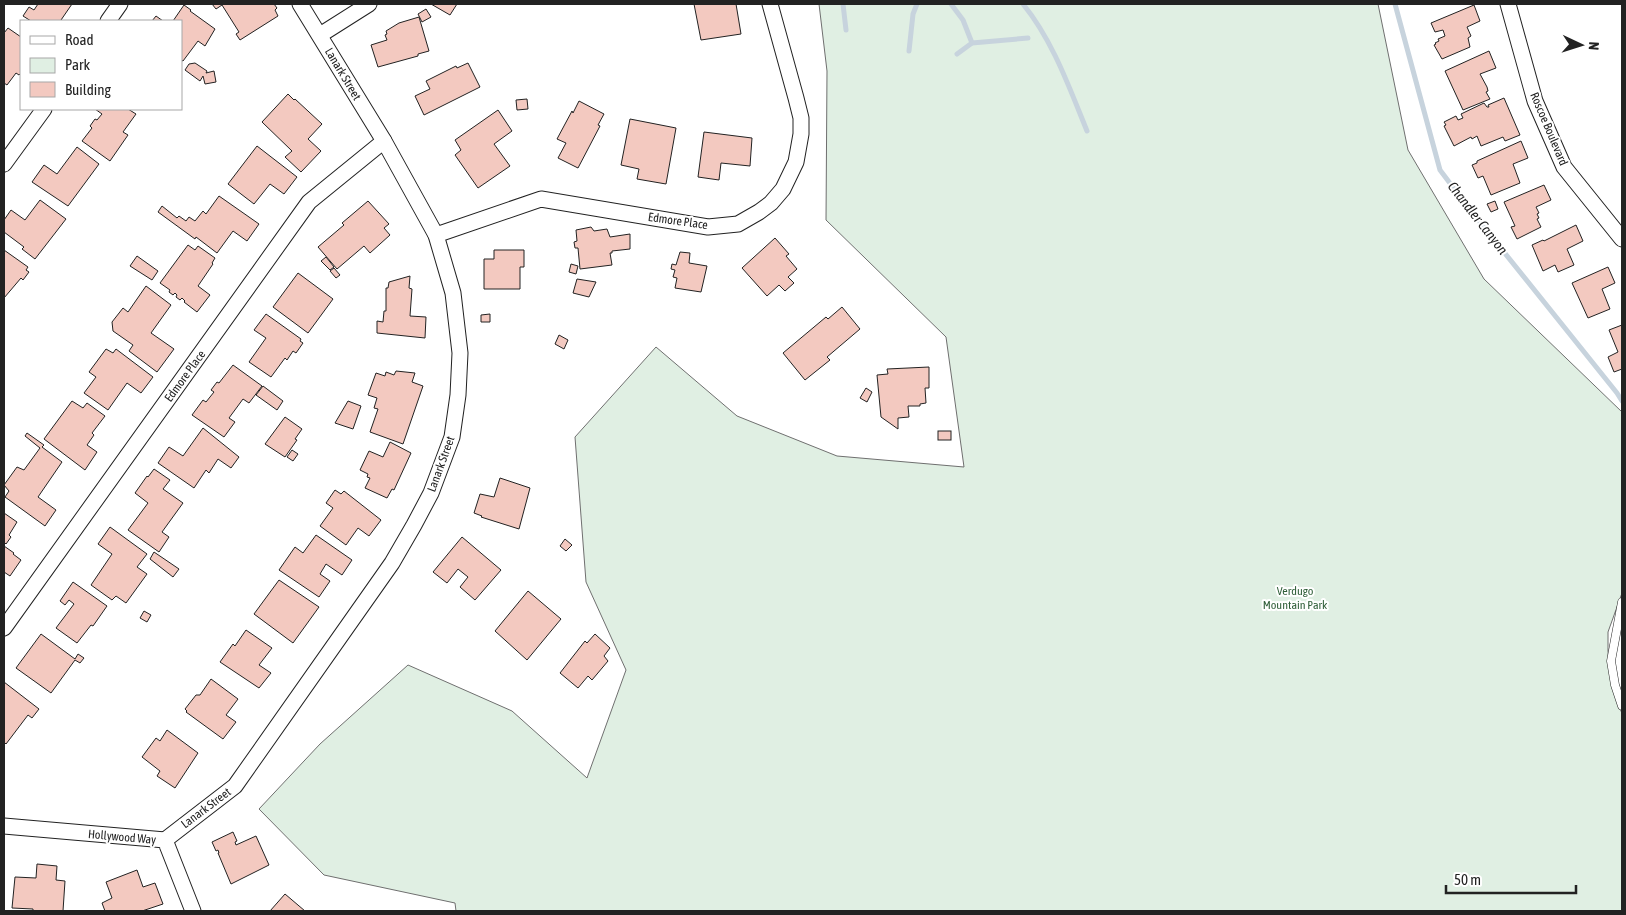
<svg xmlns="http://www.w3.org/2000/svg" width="1626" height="915" font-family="'Asap Condensed',sans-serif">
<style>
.green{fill:#e0efe3;stroke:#6f6f6f}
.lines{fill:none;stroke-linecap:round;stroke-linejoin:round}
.stream{stroke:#c7d3dd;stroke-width:5}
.building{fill:#f3c9c0;stroke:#222}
.service-casing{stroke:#222;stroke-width:9}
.minor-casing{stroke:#222;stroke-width:17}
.service{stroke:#fff;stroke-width:8}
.minor{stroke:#fff;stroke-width:15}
.labels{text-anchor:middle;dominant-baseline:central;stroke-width:4;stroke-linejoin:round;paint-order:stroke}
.street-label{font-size:12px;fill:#222;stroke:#fff}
.park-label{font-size:12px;fill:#2f5e38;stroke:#fff}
.water-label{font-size:14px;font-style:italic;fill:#222;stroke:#fff}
</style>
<rect width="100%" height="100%" fill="#fff"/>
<polygon class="green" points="819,4 1378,4 1408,150 1484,279 1622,412 1622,593 1608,632 1608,651 1609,666 1616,695 1622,714 1622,911 456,911 455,903 324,875 259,809 320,744 408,665 512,711 587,778 626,670 586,582 575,437 656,347 737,416 837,456 964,467 946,337 826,220 827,71"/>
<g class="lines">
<g class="stream">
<polyline points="843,4 846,30"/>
<polyline points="951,4 963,20 972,43"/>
<path d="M1023 4C1053 41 1069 87 1087 131"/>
<polyline points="1395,4 1440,170 1471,211 1617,393 1622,401"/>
<polyline points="909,51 913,14 917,4"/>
<polyline points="957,54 972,43 1028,38"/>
</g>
</g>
<g class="building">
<polygon points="38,4 72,4 61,20 63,21 31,21 23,16 29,7 34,10"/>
<polygon points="212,4 274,4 277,8 275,10 278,16 240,40 236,34 239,32 222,5 216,9"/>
<polygon points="431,4 457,4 450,15"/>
<polygon points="694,4 736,4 741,34 701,40"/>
<polygon points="184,5 191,10 190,11 215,29 205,46 198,41 183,61 181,60 181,21 173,21"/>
<polygon points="1474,5 1480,21 1467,27 1471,36 1468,38 1470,47 1442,59 1434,45 1436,44 1435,43 1439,41 1438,39 1445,36 1443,30 1435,32 1431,23"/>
<polygon points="426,9 431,17 422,22 418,14"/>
<polygon points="156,16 163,21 152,21"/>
<polygon points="419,17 429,51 418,54 418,56 378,67 371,45 387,40 385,35 387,34 386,31 399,23"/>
<polygon points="8,28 21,37 21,73 19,75 16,73 7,85 4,83 4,33"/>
<polygon points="1489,51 1496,68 1480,74 1487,87 1488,91 1486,92 1490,99 1463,110 1445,71"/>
<polygon points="195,63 207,71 206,73 214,71 216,82 205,84 203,76 200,81 185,70 189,64"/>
<polygon points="468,63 480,87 424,115 415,96 430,89 426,81 456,66 457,68"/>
<polygon points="288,94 294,100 295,99 322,124 308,139 321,151 301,172 285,157 292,151 262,122"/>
<polygon points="1504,98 1520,135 1505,141 1503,137 1481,146 1477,136 1472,139 1471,137 1454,146 1444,126 1446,125 1444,122 1456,116 1458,120 1463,118 1461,114 1484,103 1487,107 1489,107 1488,105"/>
<polygon points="527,99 528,109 517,110 516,100"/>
<polygon points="579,101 604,114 598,125 600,126 578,168 558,158 566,143 557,139 572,111 573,113"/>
<polygon points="95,109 128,109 136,114 123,132 128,135 110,161 82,141 92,128 90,126 95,119 97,120 102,114"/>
<polygon points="498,110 512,131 494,144 510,166 478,188 455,155 461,150 455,140"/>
<polygon points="630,119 676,128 666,184 637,179 639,169 621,165"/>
<polygon points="704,132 752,138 750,166 721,163 719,180 698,177"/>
<polygon points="1521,141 1528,158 1513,164 1520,183 1491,195 1483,176 1478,178 1472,165 1477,163 1477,161"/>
<polygon points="257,146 297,177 284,194 270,184 254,204 228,184"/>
<polygon points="77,147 99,164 68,206 32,182 44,165 57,174"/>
<polygon points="1544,185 1551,200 1536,207 1539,213 1537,214 1539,218 1537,219 1541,227 1517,239 1511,227 1515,226 1504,202"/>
<polygon points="219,196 259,224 247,241 233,231 217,253 196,237 195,239 158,212 162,206 177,218 179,216 186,221 189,217 195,221 203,211 206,214"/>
<polygon points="40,200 66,219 35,259 22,249 24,247 4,232 4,220 11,210 25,220"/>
<polygon points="368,201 389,224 384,228 390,235 370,253 364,246 337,269 318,247 344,225 342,223"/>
<polygon points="1495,201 1498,209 1491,212 1487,204"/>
<polygon points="1576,225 1583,241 1567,249 1574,265 1558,272 1555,265 1543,271 1532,245 1543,240 1544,241"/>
<polygon points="591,227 594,231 607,229 610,237 630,234 630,249 612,251 612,253 610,253 612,265 580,269 578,248 575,248 574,242 577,241 576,230"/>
<polygon points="775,238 789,254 786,256 797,269 788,277 794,283 785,291 779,285 767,296 742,268"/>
<polygon points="188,245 195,250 198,246 215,258 212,263 213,264 198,286 210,295 197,312 184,302 185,301 182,298 180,300 176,297 177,295 175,293 173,295 169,292 170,290 160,283"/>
<polygon points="4,250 28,267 26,270 29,272 23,280 21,278 4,298"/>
<polygon points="494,250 524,250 524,267 520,267 520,289 484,289 484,259 494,259"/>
<polygon points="680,252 690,253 689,263 707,266 701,292 675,288 677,278 673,277 675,270 671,269 672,264 676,265"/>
<polygon points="137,256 158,271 152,280 130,266"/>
<polygon points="326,257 334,267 330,270 321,261"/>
<polygon points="571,264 578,266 576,274 569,272"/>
<polygon points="1608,267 1615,283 1602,289 1610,309 1588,318 1572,283"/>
<polygon points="334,268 340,275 336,278 330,271"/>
<polygon points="298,273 333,299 308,333 273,307"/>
<polygon points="410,276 409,288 412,289 410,316 426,317 425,338 377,333 377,321 383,322 384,311 386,311 386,288 388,288 389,282"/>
<polygon points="577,279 596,282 589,297 573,293"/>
<polygon points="146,286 171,305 151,333 174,349 157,372 129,351 133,345 113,331 112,322 123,308 128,312"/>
<polygon points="842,307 860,329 827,357 830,360 805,380 783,353 826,317 828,319"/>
<polygon points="266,314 301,339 300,341 303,343 296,353 293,351 287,360 285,358 271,377 249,362 266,338 254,330"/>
<polygon points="490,314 490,322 481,322 481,315"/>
<polygon points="1622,325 1622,369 1614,372 1608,357 1618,352 1609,330"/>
<polygon points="559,335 568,340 564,349 555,344"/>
<polygon points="106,349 113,353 116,349 153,377 141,393 127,383 108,410 84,393 96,377 89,372"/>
<polygon points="233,365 262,386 249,403 243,399 229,418 235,422 224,437 192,415 203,400 206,402 214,392 211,390 217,382 219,383"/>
<polygon points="929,367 929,388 925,388 926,403 920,404 920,406 908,406 909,417 898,418 898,429 881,417 877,375 888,374 887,369"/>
<polygon points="396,371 415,373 412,382 423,386 403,444 370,432 378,409 374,408 377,398 368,395 376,373 385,376 386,372 394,375"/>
<polygon points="263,386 283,401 277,410 256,395"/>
<polygon points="866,388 872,392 867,402 860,398"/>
<polygon points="72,401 83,408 87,403 105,416 92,433 94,435 87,445 97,452 85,470 44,439"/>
<polygon points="348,401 361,406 353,429 335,423"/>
<polygon points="285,417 302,429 295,439 297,440 285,457 265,444"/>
<polygon points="203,428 239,457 231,468 218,459 209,473 206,470 194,488 158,463 169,447 183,456"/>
<rect x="938" y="431" width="13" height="9"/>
<polygon points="27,433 44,445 42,447 62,462 38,497 56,510 45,526 5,497 9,491 4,485 17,467 24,470 40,448 25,436"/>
<polygon points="390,442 411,453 394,490 392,489 387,498 365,488 370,478 367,477 368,474 360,470 369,451 383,457"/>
<polygon points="292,450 298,454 293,461 287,457"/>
<polygon points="154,469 170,480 163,489 183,503 162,532 169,537 159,552 128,530 148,503 135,493 147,476 148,477"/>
<polygon points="500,478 530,488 519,529 481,517 482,516 474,513 480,494 494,497"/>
<polygon points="335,490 341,494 344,491 381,520 369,536 358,528 346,545 320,526 333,508 326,503"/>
<polygon points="4,513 17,522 9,535 11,537 6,544 4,542"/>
<polygon points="110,527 147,554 137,567 147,574 126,603 116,596 112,600 91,585 112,554 98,544"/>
<polygon points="316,535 352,560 342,575 326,564 320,574 330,581 319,597 279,570 295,547 303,553"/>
<polygon points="462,537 501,570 475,600 460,587 468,577 458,569 447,583 433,572"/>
<polygon points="565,539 572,545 566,551 560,546"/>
<polygon points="4,546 14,553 13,554 21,560 10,576 4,572"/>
<polygon points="154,552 179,569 173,577 150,559"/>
<polygon points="279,580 319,607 293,643 254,614"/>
<polygon points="73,582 107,606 93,626 91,625 77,643 56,628 74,604 69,600 65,605 60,601"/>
<polygon points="528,591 561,619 527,660 495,631"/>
<polygon points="144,611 151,615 147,622 140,618"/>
<polygon points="246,630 272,648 259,665 271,673 259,688 220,662 233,644 235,646"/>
<polygon points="41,634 75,659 78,654 84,658 80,663 75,660 51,693 16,668"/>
<polygon points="595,634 610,648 604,656 608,661 592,680 588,676 578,688 560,673 585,641 587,643"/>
<polygon points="211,679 238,699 226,715 236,722 223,739 186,712 187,711 185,709 196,695 200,695"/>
<polygon points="4,682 39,709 32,718 28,715 6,744 4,742"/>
<polygon points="167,730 198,753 175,788 157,776 160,771 142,757 156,738 160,741"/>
<polygon points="233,832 237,841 235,842 236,845 256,836 269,865 231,884 218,853 219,853 218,850 216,851 212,842"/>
<polygon points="37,864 57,866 56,880 65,881 63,911 33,911 33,909 12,908 15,877 36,878"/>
<polygon points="137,870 143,887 155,883 163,904 142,911 105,911 102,903 112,898 106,882"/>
<polygon points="285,894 305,911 270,911"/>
</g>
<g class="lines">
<defs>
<polyline id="service" points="1622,602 1611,661 1615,685 1622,706"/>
<g id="minor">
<polyline points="1508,4 1535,101 1564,167 1622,239"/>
<polyline points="108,21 120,4"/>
<polyline points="320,35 369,4"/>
<polyline points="4,164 44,109"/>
<polyline points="436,235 541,199 708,227 738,224 759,212 771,203 783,189 796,162 801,134 801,118 796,98 770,4"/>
<polyline points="4,628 309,202 384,141"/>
<polyline points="4,826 165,840 193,911"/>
<polyline points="165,840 235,786 392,563 414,525 431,493 452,437 458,395 460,353 453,293 436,235 384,141 300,4"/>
</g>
</defs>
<use href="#service" class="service-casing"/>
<use href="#minor" class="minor-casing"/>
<use href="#service" class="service"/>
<use href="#minor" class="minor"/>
</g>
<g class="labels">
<g class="street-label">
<text transform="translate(343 74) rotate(59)">Lanark Street</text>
<text transform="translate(1549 129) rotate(67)">Roscoe Boulevard</text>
<text transform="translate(678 221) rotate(8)">Edmore Place</text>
<text transform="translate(185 376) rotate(-54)">Edmore Place</text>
<text transform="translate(441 464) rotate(-70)">Lanark Street</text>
<text transform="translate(206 808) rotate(-37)">Lanark Street</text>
<text transform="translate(122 837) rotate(5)">Hollywood Way</text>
</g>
<g class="park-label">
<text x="1295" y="591">Verdugo<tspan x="1295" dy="14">Mountain Park</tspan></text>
</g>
<g class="water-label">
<text transform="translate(1478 218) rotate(52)">Chandler Canyon</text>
</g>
</g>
<rect width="1626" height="915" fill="none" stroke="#222222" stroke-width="10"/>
<rect x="20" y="20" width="162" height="90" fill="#ffffff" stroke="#a7a7a7"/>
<rect x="30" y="36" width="25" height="8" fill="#ffffff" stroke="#a7a7a7"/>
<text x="65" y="45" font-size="15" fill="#222222">Road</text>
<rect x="30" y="58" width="25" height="15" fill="#e0efe3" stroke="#a7a7a7"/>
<text x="65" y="70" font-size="15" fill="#222222">Park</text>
<rect x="30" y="82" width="25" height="15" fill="#f3c9c0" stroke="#a7a7a7"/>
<text x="65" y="95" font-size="15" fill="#222222">Building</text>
<g transform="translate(1581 45) rotate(94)" stroke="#ffffff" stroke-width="4" paint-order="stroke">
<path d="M0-4L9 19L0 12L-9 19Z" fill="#222222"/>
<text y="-8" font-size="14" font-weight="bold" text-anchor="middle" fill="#222222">N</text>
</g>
<path d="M1446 885v8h130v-8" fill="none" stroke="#222222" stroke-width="2.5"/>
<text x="1454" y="885" font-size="15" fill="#222222" stroke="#ffffff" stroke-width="4" paint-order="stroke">50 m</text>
</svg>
